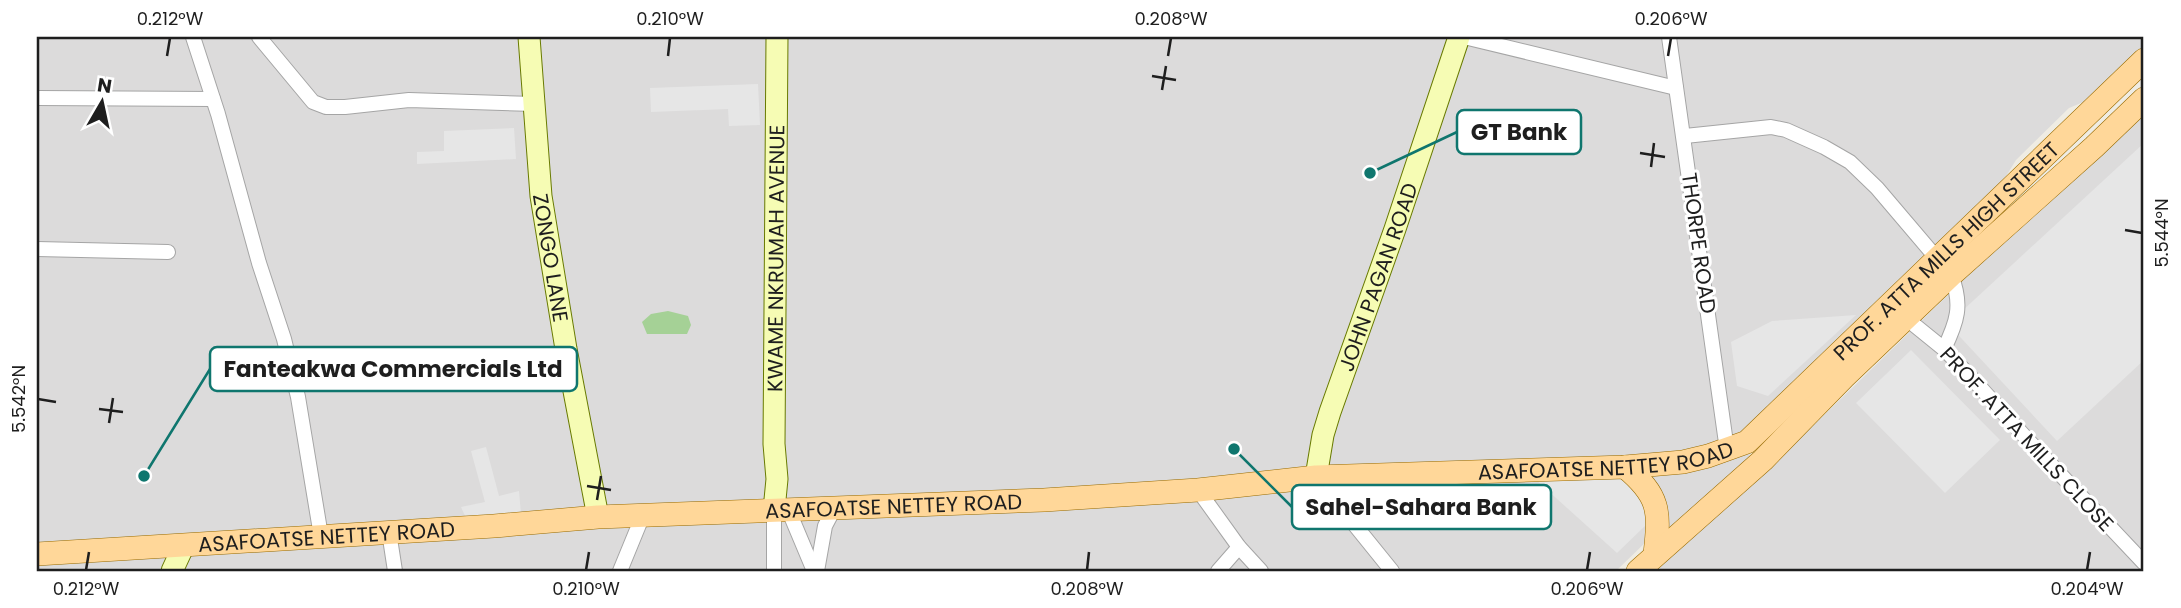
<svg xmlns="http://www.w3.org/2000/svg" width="2181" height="608" font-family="Poppins,sans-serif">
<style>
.residential{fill:#dcdbdb}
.forest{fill:#a5d196}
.parking{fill:#e6e6e6}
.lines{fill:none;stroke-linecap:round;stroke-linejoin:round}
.street-casing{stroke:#a5a5a5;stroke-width:16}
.secondary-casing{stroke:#687a00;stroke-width:23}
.primary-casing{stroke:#986b00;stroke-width:24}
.street{stroke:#fff;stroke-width:14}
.secondary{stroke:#f6fcb4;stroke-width:21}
.primary{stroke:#ffd799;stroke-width:23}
.ticks{fill:none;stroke:#1e1e1e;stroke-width:2.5}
.labels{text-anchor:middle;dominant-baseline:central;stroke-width:6;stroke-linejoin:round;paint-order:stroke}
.street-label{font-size:21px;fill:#1e1e1e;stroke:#fff}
.leader{fill:none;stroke:#0f766e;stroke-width:2.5}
.callout-dot{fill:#0f766e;stroke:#fff;stroke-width:2.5}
.callout{fill:#fff;stroke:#0f766e;stroke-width:2.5}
.callout-label{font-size:23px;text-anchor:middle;font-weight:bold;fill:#1e1e1e}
.neatline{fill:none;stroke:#1e1e1e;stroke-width:2.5}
.ticks-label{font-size:18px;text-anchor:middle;fill:#1e1e1e}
</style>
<rect width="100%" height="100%" fill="#efece3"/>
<g class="residential">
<polygon points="37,37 2144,37 2144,48 2093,98 2069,108 2016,160 1998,189 1743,435 1752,462 1671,535 1649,539 1616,571 37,571"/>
<polygon points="2144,105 2144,571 1654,571 1787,451"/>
</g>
<polygon class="forest" points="668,311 688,316 691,325 687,334 647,334 642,322 651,314"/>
<g class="parking">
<polygon points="758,84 760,125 729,126 728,109 651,112 650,88"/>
<polygon points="514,128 516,159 417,164 417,152 444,151 444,131"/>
<polygon points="2144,143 2144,360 2057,441 1948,324"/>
<polygon points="1856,315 1768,396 1737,386 1731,342 1772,321"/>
<polygon points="1911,350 2000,440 1945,493 1856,403"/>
<polygon points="486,447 499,496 519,491 521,514 466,518 461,507 485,502 471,451"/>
<polygon points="1611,477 1631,483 1647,505 1645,526 1617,553 1536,480"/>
</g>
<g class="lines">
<defs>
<g id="street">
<polyline points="193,37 218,114 259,263 284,339 298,397 321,536"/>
<polyline points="259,37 313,102 326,107 345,107 409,100 534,104"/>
<polyline points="1464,37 1676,88"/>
<polyline points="1669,37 1727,450"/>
<polyline points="37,98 213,99"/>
<path d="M1685 136 1771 127 1786 130 1824 147 1850 162 1877 188 1951 275C1963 305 1957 322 1944 349"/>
<polyline points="37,249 168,252"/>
<polyline points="1907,319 1944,349 1969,375 2027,439 2144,563"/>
<polyline points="1316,477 1392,571"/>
<polyline points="1198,490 1239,547 1261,571"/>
<polyline points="788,509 814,571"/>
<polyline points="774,510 774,571"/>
<polyline points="389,532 395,571"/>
<polyline points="620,571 643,515"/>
<polyline points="817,571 825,526 835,507"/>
<polyline points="1218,571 1239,547"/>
</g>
<g id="secondary">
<path id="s1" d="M529 37 541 196 566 349 598 517"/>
<path id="s2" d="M1316 477 1323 435 1330 412 1395 229 1459 37"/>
<path id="s3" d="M774 510 777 479 774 444 777 37"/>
<polyline points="172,571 184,545"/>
</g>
<g id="primary">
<path d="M1625 467C1660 496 1660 511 1655 554"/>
<path id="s4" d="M37 554 494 526 598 517 1044 500 1198 490 1316 477 1625 467 1683 462 1708 456 1747 442 2144 60"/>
<polyline points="1638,571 1763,460 1844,377 1951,275 2094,147 2144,99"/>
</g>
</defs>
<use href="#street" class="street-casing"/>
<use href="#secondary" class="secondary-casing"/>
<use href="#primary" class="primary-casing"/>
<use href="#street" class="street"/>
<use href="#secondary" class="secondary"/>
<use href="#primary" class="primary"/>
</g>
<path class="ticks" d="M167 56 170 38M668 56 670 38M1168 56 1171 38M1668 56 1671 38M1152 76 1176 80M1162 90 1166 66M1640 153 1665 157M1651 167 1654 143M2125 230 2142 233M38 399 56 402M99 409 123 412M109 423 113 398M587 486 611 490M597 500 601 476M86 570 89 552M586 570 589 552M1087 570 1089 552M1587 570 1590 552M2087 570 2090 552"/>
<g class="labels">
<g class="street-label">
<text transform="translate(1699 243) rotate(82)">THORPE ROAD</text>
<text stroke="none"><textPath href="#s4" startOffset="1992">PROF. ATTA MILLS HIGH STREET</textPath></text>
<text stroke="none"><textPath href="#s1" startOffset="222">ZONGO LANE</textPath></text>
<text stroke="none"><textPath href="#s3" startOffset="252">KWAME NKRUMAH AVENUE</textPath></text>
<text stroke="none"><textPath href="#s2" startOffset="210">JOHN PAGAN ROAD</textPath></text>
<text transform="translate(2027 439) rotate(47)">PROF. ATTA MILLS CLOSE</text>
<text stroke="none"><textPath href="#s4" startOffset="1572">ASAFOATSE NETTEY ROAD</textPath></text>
<text stroke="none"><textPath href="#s4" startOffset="858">ASAFOATSE NETTEY ROAD</textPath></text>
<text stroke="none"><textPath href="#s4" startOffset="290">ASAFOATSE NETTEY ROAD</textPath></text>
</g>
</g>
<path class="leader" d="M1370 173L1457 132M144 476L210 369M1234 449L1292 507"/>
<g class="callout-dot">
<circle cx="1370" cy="173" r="7"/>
<circle cx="144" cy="476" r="7"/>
<circle cx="1234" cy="449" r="7"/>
</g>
<g class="callout">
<rect x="1457" y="110" width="124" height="44" rx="7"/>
<rect x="210" y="347" width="367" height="44" rx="7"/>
<rect x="1292" y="485" width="259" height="44" rx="7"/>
</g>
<g class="callout-label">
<text x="1519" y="140">GT Bank</text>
<text x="393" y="377">Fanteakwa Commercials Ltd</text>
<text x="1421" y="515">Sahel-Sahara Bank</text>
</g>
<rect width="2181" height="608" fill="none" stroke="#ffffff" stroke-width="77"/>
<g transform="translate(102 102) rotate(9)" stroke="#ffffff" stroke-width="5" paint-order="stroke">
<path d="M0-5L12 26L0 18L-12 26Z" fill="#1e1e1e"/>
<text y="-10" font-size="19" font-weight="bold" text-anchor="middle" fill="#1e1e1e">N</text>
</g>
<rect x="38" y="38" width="2104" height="532" class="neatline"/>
<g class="ticks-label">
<text x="170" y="25">0.212°W</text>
<text x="670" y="25">0.210°W</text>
<text x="1171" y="25">0.208°W</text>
<text x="1671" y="25">0.206°W</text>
<text transform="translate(2162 233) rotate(-90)" y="6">5.544°N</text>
<text transform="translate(19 399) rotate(-90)" y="6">5.542°N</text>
<text x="86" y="595">0.212°W</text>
<text x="586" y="595">0.210°W</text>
<text x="1087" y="595">0.208°W</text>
<text x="1587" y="595">0.206°W</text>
<text x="2087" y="595">0.204°W</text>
</g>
</svg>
